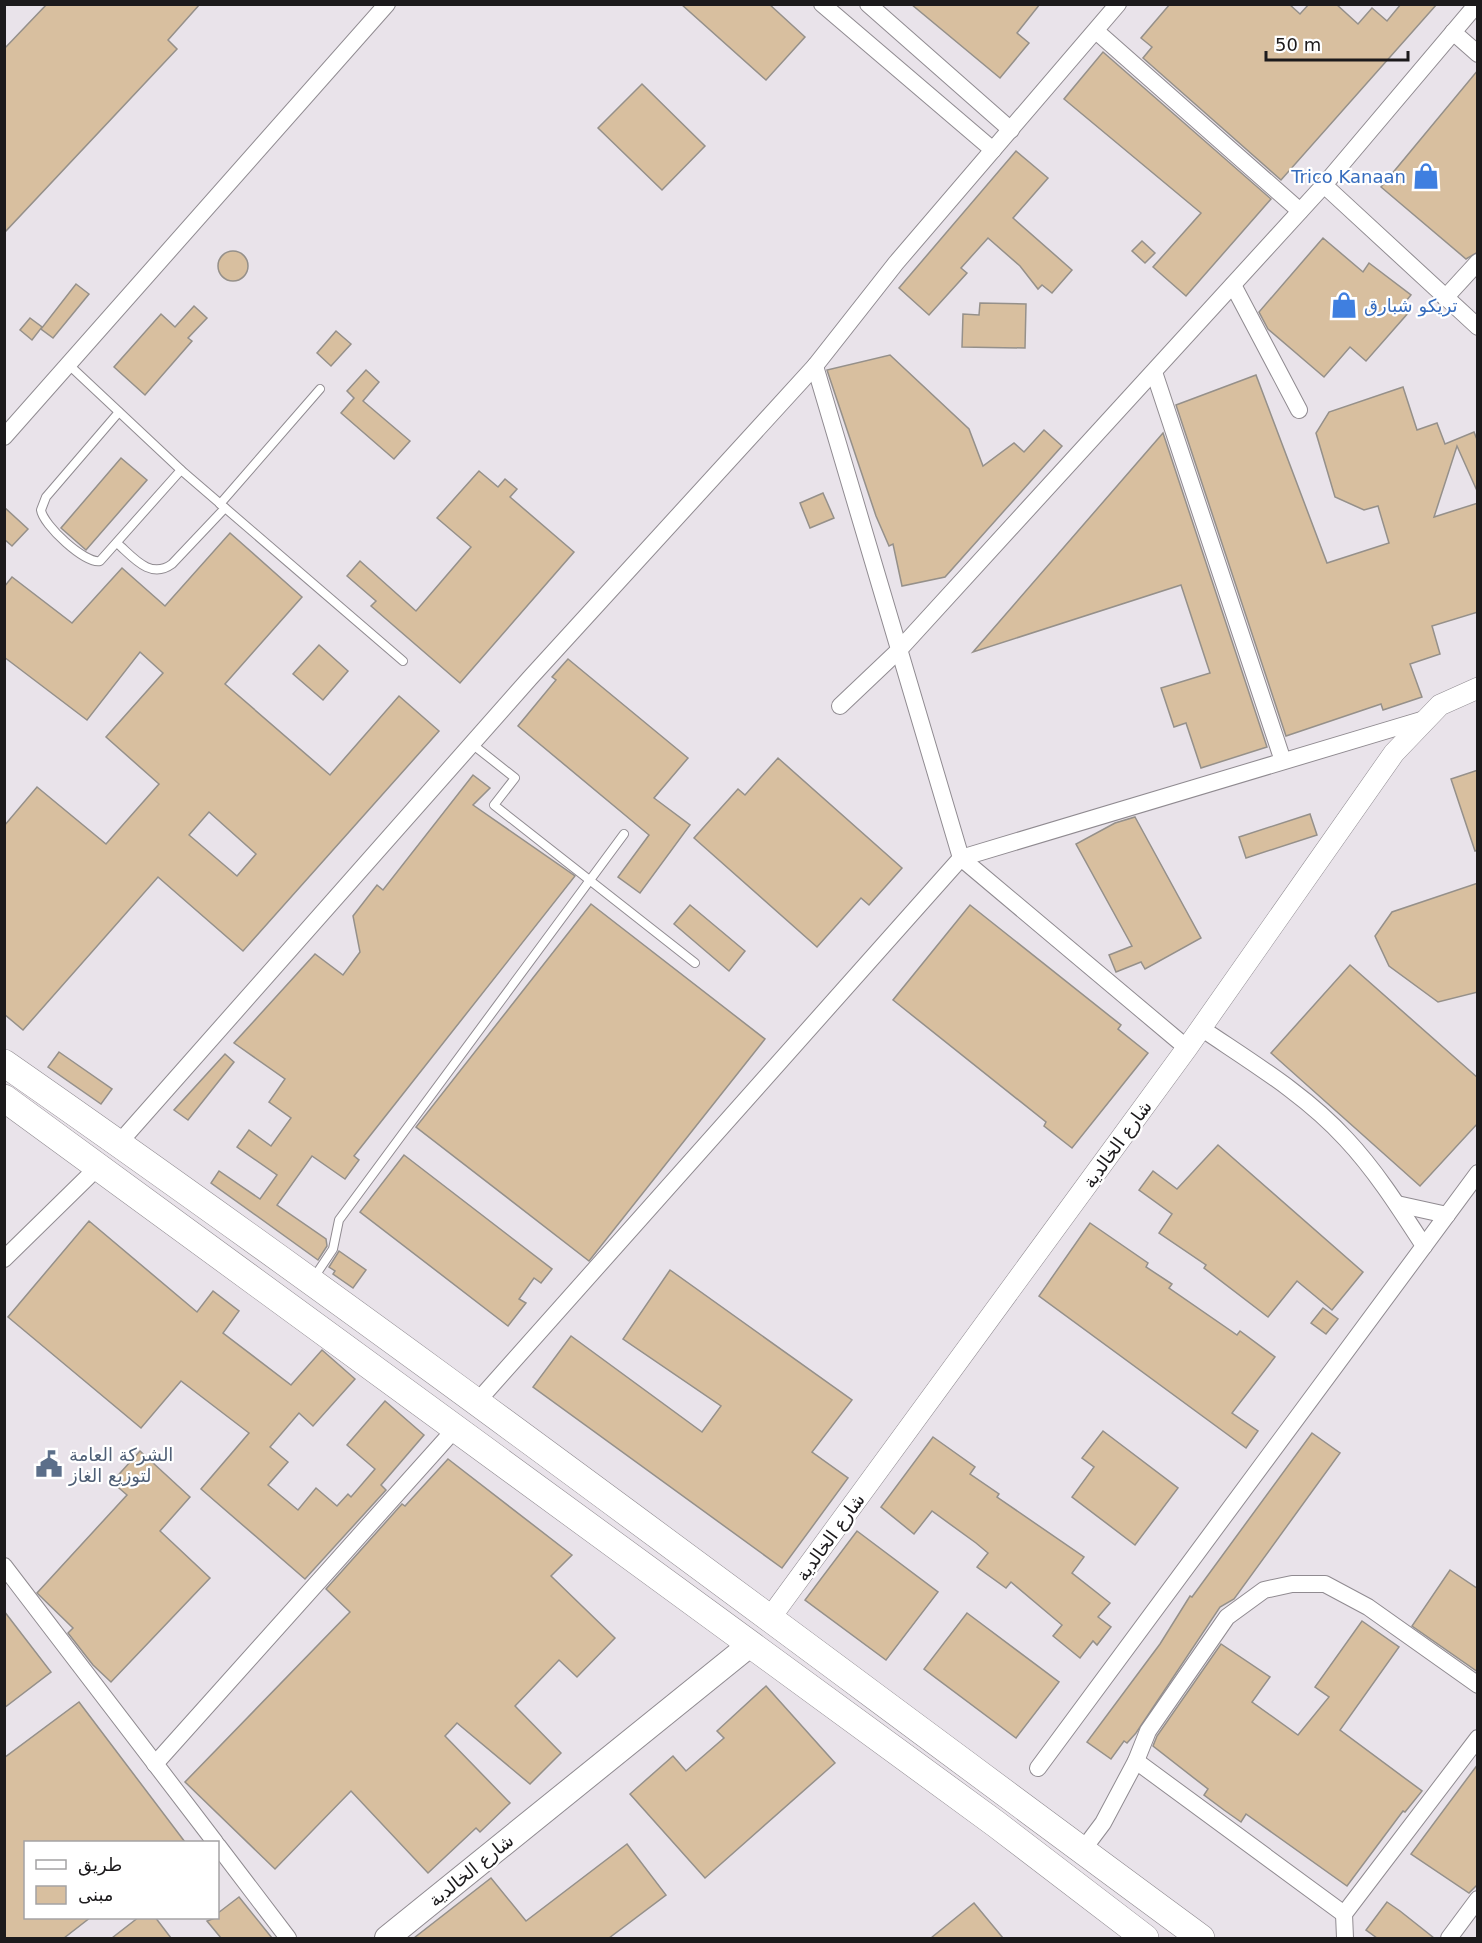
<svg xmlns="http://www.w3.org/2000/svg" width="1482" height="1943" font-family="'DejaVu Sans','Noto Naskh Arabic',sans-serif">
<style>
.building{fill:#d8bf9f;stroke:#95908a;stroke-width:1.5;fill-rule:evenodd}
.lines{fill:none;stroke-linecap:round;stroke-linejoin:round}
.service-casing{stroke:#908b91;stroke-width:10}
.minor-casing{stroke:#908b91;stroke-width:18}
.tertiary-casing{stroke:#908b91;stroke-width:22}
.secondary-casing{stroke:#908b91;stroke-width:26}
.primary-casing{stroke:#908b91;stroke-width:28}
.service{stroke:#fff;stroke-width:8}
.minor{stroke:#fff;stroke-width:16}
.tertiary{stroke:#fff;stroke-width:21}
.secondary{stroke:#fff;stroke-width:24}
.primary{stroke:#fff;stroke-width:27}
.labels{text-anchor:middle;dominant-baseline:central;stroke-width:4.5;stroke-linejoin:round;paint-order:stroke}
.shop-label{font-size:18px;fill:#366cbe;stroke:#fff;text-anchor:end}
.street-label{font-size:18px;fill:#1c1a1c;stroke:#fff}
.service-label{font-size:18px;fill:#4e5e75;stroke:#fff;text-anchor:start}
</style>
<rect width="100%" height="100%" fill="#e9e3ea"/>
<g class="building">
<polygon points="47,4 200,4 168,40 177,49 4,233 4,49"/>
<polygon points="681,4 769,4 805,37 766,80"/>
<polygon points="911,4 1040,4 1017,33 1029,43 1000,78"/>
<polygon points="1170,4 1289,4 1300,14 1309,4 1336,4 1358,24 1372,8 1387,21 1401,4 1437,4 1281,180 1143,58 1152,47 1141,38"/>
<polygon points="1103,52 1271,199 1186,296 1153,267 1201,213 1064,99"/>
<polygon points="1478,70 1478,252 1466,259 1381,187"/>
<polygon points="642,84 705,146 662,190 598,128"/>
<polygon points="1016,151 1048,178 1013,218 1072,270 1052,293 1042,285 1038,289 1020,266 988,238 961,268 967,273 929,315 899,288"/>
<polygon points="1323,238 1363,272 1369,263 1411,295 1402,306 1409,312 1366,361 1350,347 1324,377 1268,329 1259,312"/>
<polygon points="1142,241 1155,253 1145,263 1132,251"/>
<circle cx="233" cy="266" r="15"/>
<polygon points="76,284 89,294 53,338 41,329"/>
<polygon points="980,303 1026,304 1025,348 962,347 963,314 979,315"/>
<polygon points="194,306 207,318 188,338 192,341 145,395 114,367 161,314 175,327"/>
<polygon points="30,318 42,327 32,340 20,330"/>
<polygon points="336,331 351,344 331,366 317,353"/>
<polygon points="890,355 969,429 983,466 1014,443 1024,452 1044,430 1062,446 945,577 902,586 893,544 889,546 876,516 827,370"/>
<polygon points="366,370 379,382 363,401 410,441 394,459 341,413 354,398 347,391"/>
<polygon points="1256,375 1327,563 1389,543 1378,506 1364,510 1335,497 1316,433 1329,412 1403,387 1417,430 1437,423 1445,444 1474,432 1478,442 1478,493 1457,446 1434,517 1478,503 1478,612 1432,626 1440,654 1410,664 1422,697 1383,710 1381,704 1286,736 1176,405"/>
<polygon points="1163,433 1267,747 1201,768 1186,723 1174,727 1161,688 1210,673 1181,585 973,652"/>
<polygon points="121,458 147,480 86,550 61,528"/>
<polygon points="479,471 498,487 505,479 517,489 510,497 574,552 460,683 371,606 376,601 347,576 360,561 416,611 471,547 437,518"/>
<polygon points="823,493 834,518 810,528 800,503"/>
<polygon points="4,507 28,529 12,546 4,539"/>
<path d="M230 533 302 597 225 684 330 775 399 696 439 731 243 951 158 877 23 1030 4 1014V826L37 787 106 844 159 784 106 737 163 673 140 652 87 720 4 657V587L12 577 72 623 122 568 165 606ZM209 812 256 854 237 876 189 835Z"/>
<polygon points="319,645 348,671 323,700 293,674"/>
<polygon points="568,659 688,758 654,798 690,825 640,893 618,877 649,835 518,726 556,680 552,677"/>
<polygon points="778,758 902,868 869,905 861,898 817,947 694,838 738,789 745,795"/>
<polygon points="1478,770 1478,850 1475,851 1451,779"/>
<polygon points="473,775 490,788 473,805 575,876 354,1156 359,1160 345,1179 312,1156 277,1205 326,1239 327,1246 318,1260 211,1183 219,1171 260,1199 277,1175 237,1147 249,1130 271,1146 291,1118 269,1102 285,1079 234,1043 315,954 343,975 360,952 353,916 377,885 383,890"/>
<polygon points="1310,814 1317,835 1246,858 1239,837"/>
<polygon points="1135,817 1201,938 1145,969 1141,962 1116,972 1109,955 1132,946 1076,844 1115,823"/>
<polygon points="1478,883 1478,992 1438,1002 1389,966 1375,936 1392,912"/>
<polygon points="591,904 765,1039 589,1261 416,1127"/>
<polygon points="690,905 745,951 729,971 674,924"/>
<polygon points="970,905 1121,1025 1118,1029 1148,1053 1072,1148 1044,1126 1046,1122 893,1000"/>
<polygon points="1350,965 1478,1078 1478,1123 1420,1186 1271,1053"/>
<polygon points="59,1052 112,1089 101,1104 48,1067"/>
<polygon points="225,1054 234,1062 188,1120 174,1110"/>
<polygon points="1218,1145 1363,1272 1332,1310 1297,1281 1268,1317 1204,1268 1206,1265 1159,1233 1172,1214 1139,1190 1153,1171 1177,1189"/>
<polygon points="404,1155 552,1269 541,1283 534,1278 519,1299 526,1303 508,1326 360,1212"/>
<polygon points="89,1221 197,1312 213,1291 239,1311 223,1333 291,1385 322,1350 355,1379 313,1426 299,1413 270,1447 288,1462 268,1485 298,1510 316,1488 337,1506 348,1494 351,1497 375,1469 347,1445 385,1401 424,1435 381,1485 386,1490 305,1579 201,1489 249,1433 181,1381 141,1428 8,1317"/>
<polygon points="1090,1223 1148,1263 1146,1267 1172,1284 1169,1288 1237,1335 1240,1331 1275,1357 1232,1413 1258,1431 1246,1448 1039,1296"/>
<polygon points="339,1251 366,1270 353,1288 333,1274 335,1271 329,1267"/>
<polygon points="670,1270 852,1400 812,1452 848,1478 782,1568 533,1387 571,1336 702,1432 721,1406 623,1339"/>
<polygon points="1323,1308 1338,1319 1326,1334 1311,1323"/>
<polygon points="1103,1431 1178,1488 1135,1545 1072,1497 1094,1467 1082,1458"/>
<polygon points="1312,1433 1340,1453 1234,1599 1220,1607 1136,1733 1127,1743 1124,1741 1111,1759 1087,1742 1160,1644 1190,1596 1192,1597"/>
<polygon points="933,1437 975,1467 970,1474 999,1494 997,1497 1084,1557 1072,1573 1110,1603 1098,1617 1111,1627 1097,1645 1093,1641 1080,1658 1053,1636 1062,1625 1011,1582 1006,1588 977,1567 988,1553 976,1543 932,1511 914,1534 881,1507"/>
<polygon points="140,1451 190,1497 160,1531 210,1578 111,1682 93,1665 68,1633 73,1628 37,1593 127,1495 112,1482"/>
<polygon points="448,1459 572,1555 551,1576 615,1638 577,1677 559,1660 515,1706 561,1753 530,1784 457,1723 445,1736 510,1803 480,1832 476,1828 428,1873 351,1791 275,1869 185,1782 350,1612 326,1589 402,1504 405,1506"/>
<polygon points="857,1531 938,1592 886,1660 805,1600"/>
<polygon points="1450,1570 1478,1589 1478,1672 1412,1626"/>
<polygon points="4,1611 51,1672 4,1708"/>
<polygon points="967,1613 1059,1682 1016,1738 924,1669"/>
<polygon points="1362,1621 1399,1647 1340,1730 1422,1791 1405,1812 1403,1811 1347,1886 1246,1814 1241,1822 1224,1810 1204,1795 1208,1789 1153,1746 1157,1736 1221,1644 1270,1677 1252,1702 1298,1735 1329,1697 1315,1687"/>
<polygon points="766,1686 835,1763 705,1878 630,1794 673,1756 686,1771 724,1738 717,1731"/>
<polygon points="79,1702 185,1842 26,1842 26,1917 91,1917 64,1938 4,1938 4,1758"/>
<polygon points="1478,1764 1478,1884 1469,1893 1411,1854"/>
<polygon points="627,1844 666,1895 609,1938 414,1938 491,1878 526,1921"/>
<polygon points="239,1897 272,1938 221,1938 207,1921 218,1917 218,1913"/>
<polygon points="1387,1902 1400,1911 1434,1938 1377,1938 1366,1930"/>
<polygon points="974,1903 1003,1938 931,1938"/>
<polygon points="139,1917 155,1917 171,1938 112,1938"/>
</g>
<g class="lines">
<defs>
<g id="service">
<polyline points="69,365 181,470 403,661"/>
<path d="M119 412 46 497 41 510C43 525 85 564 100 561L181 470"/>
<polyline points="220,504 320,389"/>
<path d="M117 543C133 557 150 580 172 564L225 508"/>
<polyline points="472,744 515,778 494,805 695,963"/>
<polyline points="313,1279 333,1249 339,1220 624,834"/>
</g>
<g id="minor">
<polyline points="822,4 993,150"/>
<polyline points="868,4 1011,130"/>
<polyline points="1096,31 1300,211"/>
<polyline points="1453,32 1478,54"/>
<polyline points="1324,185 1478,327"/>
<polyline points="1233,285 1299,410"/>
<polyline points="1445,298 1478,262"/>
<polyline points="815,366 961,858 1187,1048"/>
<polyline points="1154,372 1283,761"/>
<polyline points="4,437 387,4"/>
<polyline points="840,706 898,651 1324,185 1477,4"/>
<path d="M1201 1028C1251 1062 1305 1094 1346 1139 1376 1171 1400 1209 1424 1246"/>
<polyline points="119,1143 530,678 815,366 896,263 1118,4"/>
<polyline points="1397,1204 1447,1215"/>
<polyline points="4,1259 98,1167"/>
<polyline points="476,1403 961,858 1428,718"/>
<polyline points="4,1566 215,1842"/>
<polyline points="1136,1761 1344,1914"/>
<polyline points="155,1764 455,1429"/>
<polyline points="1038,1768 1478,1173"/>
<polyline points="218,1846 288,1938"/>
<polyline points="1082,1851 1103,1823 1136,1761 1148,1731 1227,1617 1264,1590 1292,1584 1325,1584 1368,1607 1478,1685"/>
<polyline points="1345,1938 1344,1914 1478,1738"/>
<polyline points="1449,1938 1478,1899"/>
</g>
<polyline id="tertiary" points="770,1618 1187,1048 1394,753 1440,705 1478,688"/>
<polyline id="secondary" points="387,1938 751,1644"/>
<g id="primary">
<path d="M4 1063C410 1346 803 1645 1201 1938"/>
<polyline points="4,1098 996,1824 1145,1938"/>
</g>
</defs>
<use href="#service" class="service-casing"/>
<use href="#minor" class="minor-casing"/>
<use href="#tertiary" class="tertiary-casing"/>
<use href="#secondary" class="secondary-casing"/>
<use href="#primary" class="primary-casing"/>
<use href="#service" class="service"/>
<use href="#minor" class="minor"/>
<use href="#tertiary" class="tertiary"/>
<use href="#secondary" class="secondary"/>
<use href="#primary" class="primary"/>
</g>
<defs>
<symbol id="shop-bare" viewBox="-9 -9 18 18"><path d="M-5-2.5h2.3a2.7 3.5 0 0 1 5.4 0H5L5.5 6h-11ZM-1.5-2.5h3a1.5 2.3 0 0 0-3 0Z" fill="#3f7fe0" stroke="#fff" stroke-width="2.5" paint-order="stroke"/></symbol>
<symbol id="civic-bare" viewBox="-9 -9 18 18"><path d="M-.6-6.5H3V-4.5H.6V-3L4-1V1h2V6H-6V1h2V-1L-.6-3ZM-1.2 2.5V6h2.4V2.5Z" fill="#5c6f8a" stroke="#fff" stroke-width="2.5" paint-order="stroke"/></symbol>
</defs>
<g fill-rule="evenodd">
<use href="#shop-bare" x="1407" y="157" width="38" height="38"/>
<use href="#shop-bare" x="1325" y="286" width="38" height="38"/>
<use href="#civic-bare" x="30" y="1445" width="38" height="38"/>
</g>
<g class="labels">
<g class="shop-label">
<text x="1406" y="176">Trico Kanaan</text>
<text x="1364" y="305" text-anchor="start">تريكو شبارق</text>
</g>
<g class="street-label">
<text transform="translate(1117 1144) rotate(-54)">شارع الخالدية</text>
<text transform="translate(830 1537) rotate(-54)">شارع الخالدية</text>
<text transform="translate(471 1870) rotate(-39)">شارع الخالدية</text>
</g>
<g class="service-label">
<text x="69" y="1454">الشركة العامة<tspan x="69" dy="21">لتوزيع الغاز</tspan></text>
</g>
</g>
<rect width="1482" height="1943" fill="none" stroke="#1c1a1c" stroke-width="12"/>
<rect x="24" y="1841" width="195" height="78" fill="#ffffff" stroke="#a4a3a4" stroke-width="1.5"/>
<rect x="36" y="1860" width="30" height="9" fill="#ffffff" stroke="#a4a3a4" stroke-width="1.5"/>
<text x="78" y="1871" font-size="18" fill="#1c1a1c">طريق</text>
<rect x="36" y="1886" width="30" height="18" fill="#d8bf9f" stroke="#a4a3a4" stroke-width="1.5"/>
<text x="78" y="1901" font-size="18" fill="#1c1a1c">مبنى</text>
<path d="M1266 51v9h142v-9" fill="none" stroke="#1c1a1c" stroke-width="3"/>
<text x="1275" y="51" font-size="18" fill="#1c1a1c" stroke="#ffffff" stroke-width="4.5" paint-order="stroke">50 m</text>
</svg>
